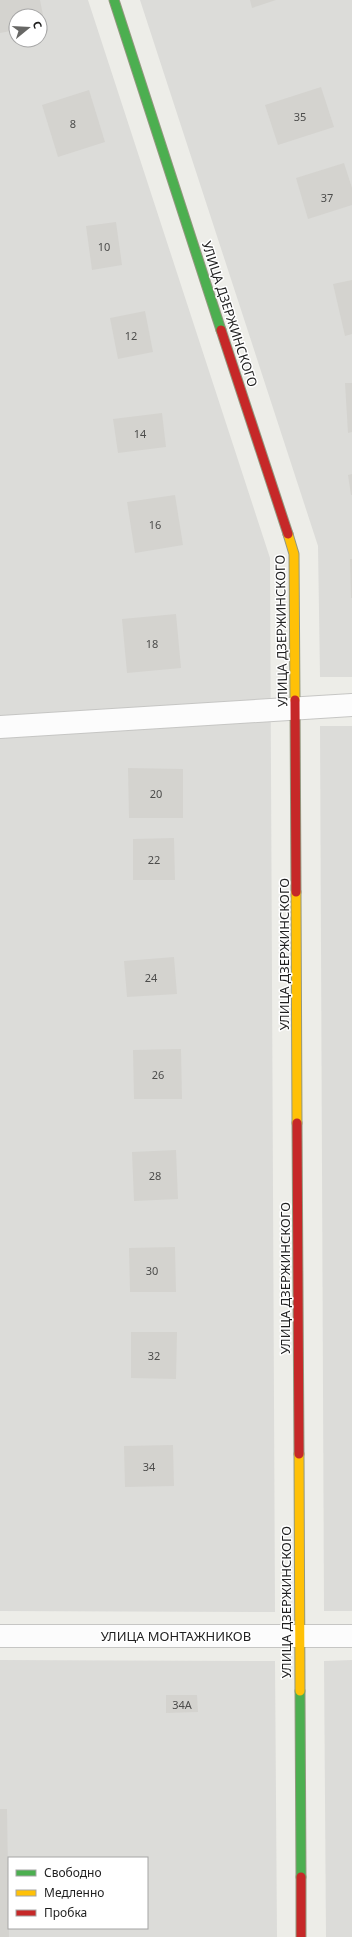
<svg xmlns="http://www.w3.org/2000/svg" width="352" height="1937" font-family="'Noto Sans',sans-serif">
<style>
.residential{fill:#dcdcd9;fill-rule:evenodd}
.building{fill:#d4d3cf}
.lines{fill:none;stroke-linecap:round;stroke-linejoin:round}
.street-casing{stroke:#c6c6c4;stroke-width:24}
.fast-casing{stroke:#93987f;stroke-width:11}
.slow-casing{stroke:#93987f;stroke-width:11}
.jam-casing{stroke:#93987f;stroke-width:11}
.street{stroke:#fcfcfc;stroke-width:22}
.fast{stroke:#4caf50;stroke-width:9}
.slow{stroke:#ffc107;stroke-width:9}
.jam{stroke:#c62828;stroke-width:9}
.labels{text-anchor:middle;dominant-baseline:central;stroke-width:3;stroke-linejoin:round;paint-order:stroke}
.number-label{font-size:11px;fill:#4c4c4b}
.street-label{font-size:13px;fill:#1f1f1f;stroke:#fff}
</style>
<rect width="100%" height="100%" fill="#edede8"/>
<g class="residential">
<path d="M0 0H88L270 558 275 1612 0 1611ZM16 16H40V40H16Z"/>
<polygon points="140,0 352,0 352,677 320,677 318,546"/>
<polygon points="320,726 352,726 352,1611 324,1611"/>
<path d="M0 1660 275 1661 277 1937H0ZM9 1858H147V1928H9Z"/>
<polygon points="352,1660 352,1937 326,1937 324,1661"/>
</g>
<g class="building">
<polygon points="0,0 40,0 45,25 40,25 40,16 16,16 16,30 0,33"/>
<polygon points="250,0 276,0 252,8"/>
<polygon points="321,87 334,127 278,145 265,105"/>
<polygon points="89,90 105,142 58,157 42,105"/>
<polygon points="344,163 352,188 352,205 308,219 296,178"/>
<polygon points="116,222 122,265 92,270 86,226"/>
<polygon points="352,280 352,334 345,336 333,284"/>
<polygon points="145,311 153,352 118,359 110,318"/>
<polygon points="345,383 352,383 352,432 348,433"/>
<polygon points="162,413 166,447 118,453 113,419"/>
<polygon points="352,474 352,495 351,495 348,475"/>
<polygon points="175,495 183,545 135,553 127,502"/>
<polygon points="350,559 352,559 352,598 351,598"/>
<polygon points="176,614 181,668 127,673 122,619"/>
<polygon points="128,768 183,769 183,818 129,818"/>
<polygon points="174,838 175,880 133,880 133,839"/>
<polygon points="174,957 177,994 127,997 124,961"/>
<polygon points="181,1049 182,1099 134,1099 133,1050"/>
<polygon points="176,1150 178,1199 134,1201 132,1152"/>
<polygon points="175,1247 176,1292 130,1292 129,1248"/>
<polygon points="131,1332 177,1332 176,1379 131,1378"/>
<polygon points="173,1445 174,1486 125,1487 124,1446"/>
<polygon points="166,1695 197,1695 198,1712 166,1713"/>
<polygon points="0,1809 7,1809 9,1937 0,1937"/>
</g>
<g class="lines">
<defs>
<g id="street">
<polyline points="0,727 352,705"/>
<polyline points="0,1636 352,1636"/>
</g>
<g id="fast">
<polyline points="114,0 221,330"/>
<polyline points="300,1691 301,1877"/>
</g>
<g id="slow">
<polyline points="288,534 294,554 295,700"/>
<polyline points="296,892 297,1123"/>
<polyline points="299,1454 300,1691"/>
</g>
<g id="jam">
<polyline points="221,330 288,534"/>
<polyline points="295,700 296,892"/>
<polyline points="297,1123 299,1454"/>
<polyline points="301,1877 301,1937"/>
</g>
</defs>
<use href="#street" class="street-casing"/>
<use href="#fast" class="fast-casing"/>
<use href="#slow" class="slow-casing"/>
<use href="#jam" class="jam-casing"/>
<use href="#street" class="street"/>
<use href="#fast" class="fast"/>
<use href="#slow" class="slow"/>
<use href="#jam" class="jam"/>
</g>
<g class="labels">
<g class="number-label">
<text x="300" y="116">35</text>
<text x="73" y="123">8</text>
<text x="327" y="197">37</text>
<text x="104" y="246">10</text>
<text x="131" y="335">12</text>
<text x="140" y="433">14</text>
<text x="155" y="524">16</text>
<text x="152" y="643">18</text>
<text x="156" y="793">20</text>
<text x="154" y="859">22</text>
<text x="151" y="977">24</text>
<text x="158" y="1074">26</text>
<text x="155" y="1175">28</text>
<text x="152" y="1270">30</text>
<text x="154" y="1355">32</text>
<text x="149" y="1466">34</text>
<text x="182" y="1704">34А</text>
</g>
<g class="street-label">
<text transform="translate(230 314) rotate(72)">УЛИЦА ДЗЕРЖИНСКОГО</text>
<text transform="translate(281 631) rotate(-91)">УЛИЦА ДЗЕРЖИНСКОГО</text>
<text transform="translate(284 954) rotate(-90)">УЛИЦА ДЗЕРЖИНСКОГО</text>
<text transform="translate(285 1278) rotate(-90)">УЛИЦА ДЗЕРЖИНСКОГО</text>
<text transform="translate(286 1602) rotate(-90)">УЛИЦА ДЗЕРЖИНСКОГО</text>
<text x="176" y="1636">УЛИЦА МОНТАЖНИКОВ</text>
</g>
</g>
<rect x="8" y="1857" width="140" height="72" fill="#ffffff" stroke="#a5a5a5"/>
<rect x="16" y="1870" width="20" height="6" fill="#4caf50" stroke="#a5a5a5"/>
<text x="44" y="1877" font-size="12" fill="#1f1f1f">Свободно</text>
<rect x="16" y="1890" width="20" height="6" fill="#ffc107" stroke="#a5a5a5"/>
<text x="44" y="1897" font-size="12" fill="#1f1f1f">Медленно</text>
<rect x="16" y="1910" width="20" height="6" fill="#c62828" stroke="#a5a5a5"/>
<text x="44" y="1917" font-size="12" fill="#1f1f1f">Пробка</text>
<g transform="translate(28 28) rotate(72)"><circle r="19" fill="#ffffff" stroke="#a5a5a5"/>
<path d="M0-3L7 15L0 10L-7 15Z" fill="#676765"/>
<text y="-6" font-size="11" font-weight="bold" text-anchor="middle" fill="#1f1f1f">С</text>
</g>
</svg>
